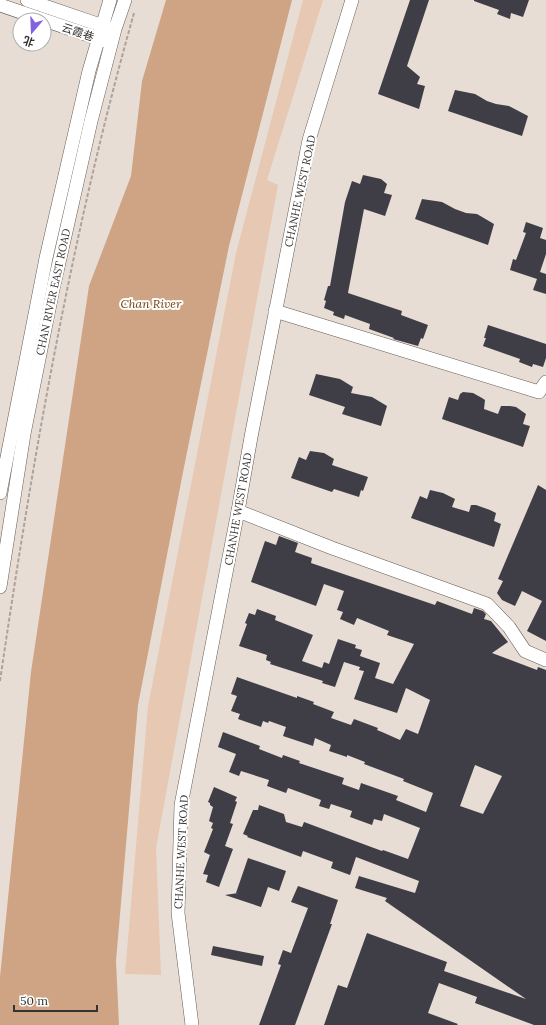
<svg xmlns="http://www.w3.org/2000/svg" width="546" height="1025" font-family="Lora,'Noto Sans SC',serif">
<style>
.green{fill:#e6c8b3}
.water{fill:#cea485}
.building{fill:#3f3e47;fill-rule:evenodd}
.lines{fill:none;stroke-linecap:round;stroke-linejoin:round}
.minor-casing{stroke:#645b54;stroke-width:14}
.path{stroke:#aca39c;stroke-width:2;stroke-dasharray:4 2;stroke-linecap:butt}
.minor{stroke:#fff;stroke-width:13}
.labels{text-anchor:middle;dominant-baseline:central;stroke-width:4;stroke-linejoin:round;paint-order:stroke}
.street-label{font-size:11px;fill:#36322f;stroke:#fff}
.water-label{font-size:12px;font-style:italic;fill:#753f0d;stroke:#fff}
</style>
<rect width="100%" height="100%" fill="#e8ddd4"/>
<polygon class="green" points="303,0 323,0 267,180 278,185 156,848 161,975 125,974 148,706 236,253"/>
<polygon class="water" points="166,0 292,0 229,246 184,467 138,705 116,961 119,1025 0,1025 0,977 31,672 89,286 131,176 142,81"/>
<g class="building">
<polygon points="410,0 429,0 407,66 420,77 417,84 425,86 419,109 378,94"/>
<polygon points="474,0 529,0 523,17 511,13 510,19 497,14 499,10 474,1"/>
<polygon points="455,90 475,94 487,101 496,104 509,106 528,116 522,136 448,111"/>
<polygon points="363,175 381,179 387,184 384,193 392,195 385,216 364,209 348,293 402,311 401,315 428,325 423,339 421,338 418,346 393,339 394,338 369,329 370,324 345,315 344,319 333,315 334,312 324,308 326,301 324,300 328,286 330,286 345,202 352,181 360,184"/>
<polygon points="422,199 442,202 455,209 466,213 477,214 494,224 488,245 415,219"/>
<polygon points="526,222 543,228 540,238 546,240 546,254 540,272 546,274 546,294 533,290 537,279 510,270 513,259 516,260 526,233 523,232"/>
<polygon points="488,325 546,344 546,358 543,367 533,364 532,367 519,362 520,359 483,346 486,338 484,338"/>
<polygon points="316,374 340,379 353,387 351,393 372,397 387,406 381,426 342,414 345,407 309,395"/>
<polygon points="463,392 473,393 482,398 485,400 484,409 498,414 501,406 510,406 516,407 526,414 523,424 530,426 523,447 442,419 449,397 458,400 460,394"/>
<polygon points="310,451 324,453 334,459 332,465 368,477 363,491 361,490 359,497 334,489 332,492 291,478 299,457 306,460"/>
<polygon points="538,485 546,490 546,641 527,631 542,601 522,591 515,606 502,600 497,593 503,581 498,579"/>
<polygon points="430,490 443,493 455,499 452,507 469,512 471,505 476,505 490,510 496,513 494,521 501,524 494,547 411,518 420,496 427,499"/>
<path d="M279 536 298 543 295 552 312 558 311 563 435 605 437 601 472 614 474 608 483 611 486 614 484 619 491 621 508 642 492 653 537 670 538 667 546 670V1025H534L475 1003 477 997 439 983 428 1013 458 1024 457 1025H324L338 985 347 988 367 933 447 962 444 971 526 999 385 901 387 898 355 888 359 876 415 893 419 881 356 857 350 875 331 868 333 862 303 851 301 857 247 837 248 836 243 834 253 810H258L259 805 284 814 286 822 302 827 304 822 382 851 383 850 408 859 420 828 384 814 382 821 374 819 372 825 350 817 352 811 331 804 329 809 319 806 321 800 288 788 286 793 267 786 269 780 241 771 239 776 229 772 236 754 218 747 223 732 260 746 259 749 282 758 283 755 300 761 299 763 344 778 342 784 359 790 361 783 398 796 396 800 426 812 433 793 403 781 404 779 364 764 365 762 347 755V757L329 751 331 745 315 738 313 746 283 736 286 727 269 721 268 723 263 721 261 727 238 719 240 714 231 711 237 696 231 694 237 677 297 698V696L314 702 313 704 334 712 331 718 351 725 354 719 378 728 377 730 382 732 400 740 406 729 418 734 430 700 406 688 397 713 354 699 364 671 359 670 360 667 344 662 335 687 322 683 323 681 270 664 271 662 266 660 267 655 239 646 247 624 245 623 249 613 255 615 257 609 276 616 275 620 313 635 302 661 322 668 324 662 329 664 338 639 356 645 355 648 362 650 360 656 380 663 375 678 393 684 414 644 387 635 389 631 357 618 354 625 340 619 343 612 337 610 344 591 324 584 316 606 251 582 265 541 276 545ZM475 765 502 776 483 814 460 806Z"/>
<polygon points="214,787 237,797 235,801 237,802 230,823 233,824 225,846 233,849 219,887 206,882 208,875 203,874 210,855 204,852 213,829 211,828 213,823 209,821 213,807 210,805 210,803 208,802"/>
<polygon points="248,858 286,871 279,891 268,887 261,907 225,895 238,893 236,893"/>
<polygon points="298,886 338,900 330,924 332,924 295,1025 259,1025 281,965 278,964 283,950 291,953 308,908 291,902"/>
<polygon points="213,946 264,956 262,966 211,955"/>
</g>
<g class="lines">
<defs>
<g id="minor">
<polyline points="27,0 109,28"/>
<polyline points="0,5 106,41"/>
<polyline points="275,311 539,392 546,382"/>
<polyline points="0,493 46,258 89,71 110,0"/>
<polyline points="238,511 332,548 487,604 509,627 525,651 546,660"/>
<polyline points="0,587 24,434 53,289 91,121 115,29 125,0"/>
<polyline points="192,1025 178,913 181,805 238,511 251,437 309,140 352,0"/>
</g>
</defs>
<use href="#minor" class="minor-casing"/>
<path class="path" d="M0 681C33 456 72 232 134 13"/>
<use href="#minor" class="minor"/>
</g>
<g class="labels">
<g class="street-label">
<text transform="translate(78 32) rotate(19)">云霞巷</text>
<text transform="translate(300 191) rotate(-78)">CHANHE WEST ROAD</text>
<text transform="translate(53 292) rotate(-78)">CHAN RIVER EAST ROAD</text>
<text transform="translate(238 509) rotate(-80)">CHANHE WEST ROAD</text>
<text transform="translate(181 852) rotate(-87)">CHANHE WEST ROAD</text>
</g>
<g class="water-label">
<text x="151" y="303">Chan River</text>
</g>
</g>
<g transform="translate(32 32) rotate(199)"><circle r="19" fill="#ffffff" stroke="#afadac"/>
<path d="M0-3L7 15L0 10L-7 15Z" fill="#8263de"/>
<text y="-6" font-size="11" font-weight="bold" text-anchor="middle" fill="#36322f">北</text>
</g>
<path d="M14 1005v6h83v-6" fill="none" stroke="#36322f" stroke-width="2"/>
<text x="20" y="1005" font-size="12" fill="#36322f" stroke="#ffffff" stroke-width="3" paint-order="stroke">50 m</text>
</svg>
